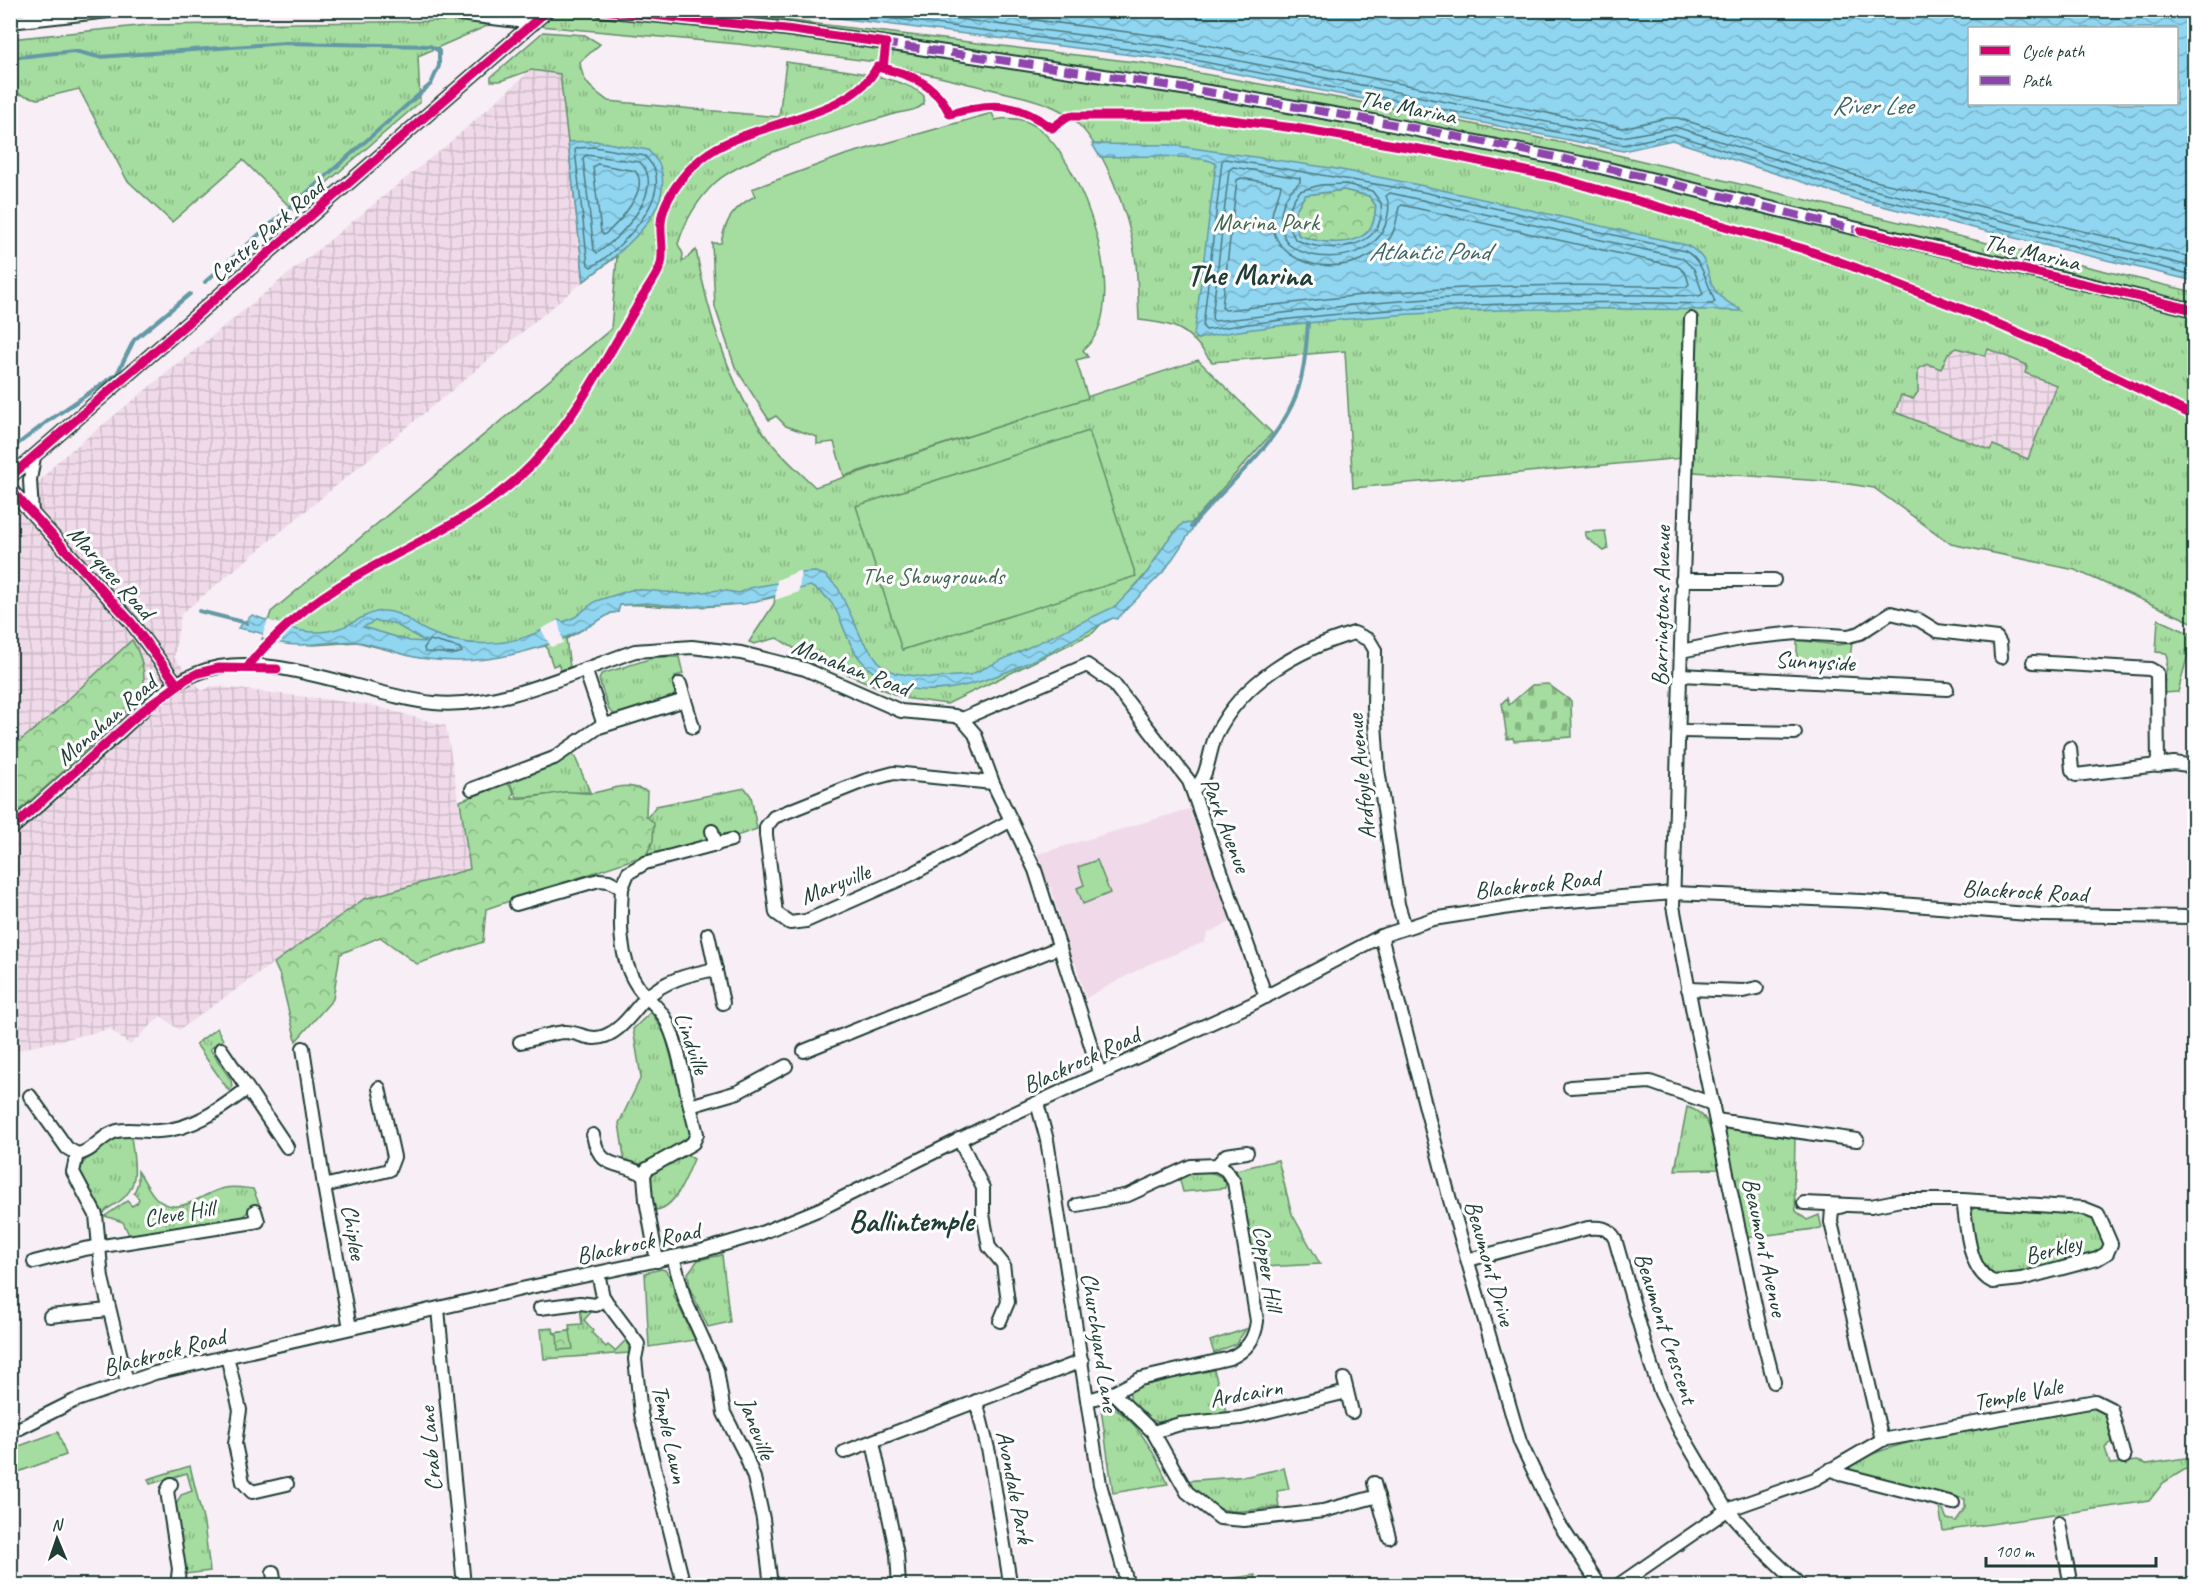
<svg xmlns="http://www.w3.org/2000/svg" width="2205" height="1596" font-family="Caveat,sans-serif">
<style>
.built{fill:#f0dae9}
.industrial{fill:url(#industrial-grid)}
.grass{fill:url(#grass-tufts);stroke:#628c6a;stroke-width:1.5;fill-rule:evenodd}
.forest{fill:url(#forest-crowns);stroke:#628c6a;stroke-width:1.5}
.cemetery{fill:url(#cemetery-stones);stroke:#628c6a;stroke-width:1.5}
.garden{fill:#a5dc9f;stroke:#628c6a;stroke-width:1.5}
.water{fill:url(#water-waves);stroke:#6399a5;stroke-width:1.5;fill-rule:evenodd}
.pier{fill:#f8eef5}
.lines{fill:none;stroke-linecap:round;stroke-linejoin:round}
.shore{stroke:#4c7a80;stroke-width:1.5}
.stream{stroke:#6399a5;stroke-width:4}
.minor-casing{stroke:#1f3d34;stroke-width:16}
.minor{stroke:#fff;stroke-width:12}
.quiet{stroke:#8e44ad;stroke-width:8;stroke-dasharray:15 8;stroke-linecap:butt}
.cycleway-casing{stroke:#fff;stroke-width:13}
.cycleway{stroke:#d6006c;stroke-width:9}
.labels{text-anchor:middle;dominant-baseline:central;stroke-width:6;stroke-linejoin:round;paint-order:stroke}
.street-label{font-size:24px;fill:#1f3d34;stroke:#fff}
.park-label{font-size:24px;fill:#40654f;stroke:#fff}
.water-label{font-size:26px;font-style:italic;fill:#3b6363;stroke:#fff}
.district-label{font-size:30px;font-weight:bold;fill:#1f3d34;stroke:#fff}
</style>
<defs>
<pattern id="industrial-grid" width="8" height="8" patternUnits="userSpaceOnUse" patternTransform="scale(1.5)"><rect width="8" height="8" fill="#f0dae9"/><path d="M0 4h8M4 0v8" fill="none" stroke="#cdbcc8"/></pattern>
<pattern id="grass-tufts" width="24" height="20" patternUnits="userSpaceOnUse" patternTransform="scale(1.5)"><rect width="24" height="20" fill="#a5dc9f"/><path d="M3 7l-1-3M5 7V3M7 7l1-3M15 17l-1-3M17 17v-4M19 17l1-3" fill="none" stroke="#86b482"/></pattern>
<pattern id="forest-crowns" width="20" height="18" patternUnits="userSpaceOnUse" patternTransform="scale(1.5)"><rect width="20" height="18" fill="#a5dc9f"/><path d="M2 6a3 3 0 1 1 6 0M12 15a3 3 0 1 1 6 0" fill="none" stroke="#86b482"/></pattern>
<pattern id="cemetery-stones" width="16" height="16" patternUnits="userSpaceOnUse" patternTransform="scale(1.5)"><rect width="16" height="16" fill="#a5dc9f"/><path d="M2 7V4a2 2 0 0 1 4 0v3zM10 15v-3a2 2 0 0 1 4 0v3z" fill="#86b482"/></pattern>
<pattern id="water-waves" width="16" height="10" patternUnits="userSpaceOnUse" patternTransform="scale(1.5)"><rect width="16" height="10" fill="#90d6f1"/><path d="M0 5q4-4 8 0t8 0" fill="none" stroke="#75afc4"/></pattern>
</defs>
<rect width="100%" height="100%" fill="#f8eef5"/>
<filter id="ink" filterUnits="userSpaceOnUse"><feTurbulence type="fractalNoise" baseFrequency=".0167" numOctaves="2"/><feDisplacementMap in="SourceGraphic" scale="12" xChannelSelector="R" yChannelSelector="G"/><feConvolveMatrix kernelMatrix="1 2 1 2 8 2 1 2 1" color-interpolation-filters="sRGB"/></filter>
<g filter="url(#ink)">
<polygon class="built" points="1189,809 1233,921 1207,933 1205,942 1147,965 1086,998 1075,962 1072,962 1051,888 1035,855"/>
<g class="industrial">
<polygon points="531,70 560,74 584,281 181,614 174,657 202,691 212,686 324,699 375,706 446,726 470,869 364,899 179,1030 161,1016 130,1045 110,1029 13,1051 11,1054 11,513 57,462 454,139"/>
<polygon points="1930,326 2068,382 2033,468 1895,412"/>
</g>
<g class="grass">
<path d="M455 10 710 11 1143 63 1410 111 1592 149 2194 292V623L2075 570 1951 544 1874 488 1837 482 1694 472V457L1353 488 1345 351 1212 362C1187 329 1181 325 1139 320 1138 299 1138 277 1135 256 1129 216 1104 142 1070 117 1056 106 1041 102 1024 97L876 62 738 44 496 22 418 56 420 102 294 211 243 160 172 222 127 180 79 89 38 99 11 92 10 39 148 25 450 21ZM1957 348 1985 356 1988 349 2027 365 2025 373 2056 385 2028 459 1993 445 1990 450 1895 412 1901 395 1913 399 1918 392V369L1928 364 1941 369 1948 353Z"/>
<path d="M543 32 585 35 600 44 580 62C582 83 592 89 608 101L779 117 786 62C817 67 903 74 924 96V103C918 112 901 111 891 115 847 128 747 154 716 182 698 199 685 221 678 244L683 254 682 262 696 250C707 310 731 394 770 441 783 458 800 472 815 487L1198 360 1272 433 1093 633 947 704 903 698 810 658 777 638 754 644 749 642 774 604 775 597C745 604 716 607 685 607 663 607 642 604 619 605L618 612 611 613 566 639 570 667 561 670 558 664 553 666 546 646 456 660 420 658 357 642 313 645 262 639 271 612 611 329 617 256 584 281 560 74 531 70 500 81H491V77Z"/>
<polygon points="1605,531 1608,549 1604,551 1587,538 1585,532"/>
<polygon points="2158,619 2193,635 2178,692 2163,693 2168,657 2166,653 2156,652"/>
<polygon points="1797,640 1836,645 1852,643 1849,664 1797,660"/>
<polygon points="656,657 679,657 683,674 675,676 677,689 673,697 617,716 609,710 599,680 601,674"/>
<path d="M571 754 575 757 590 792C565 791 542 797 517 797L509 782 557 764Z"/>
<path d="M745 788 751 796 757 829C745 833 731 840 718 835L715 826 706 829 708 842 648 856 646 819 656 806Z"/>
<polygon points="651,1012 665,1034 691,1132 684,1143 641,1164 625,1163 619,1123 641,1077 633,1029"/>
<polygon points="217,1028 223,1040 210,1049 231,1080 232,1087 229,1091 196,1044"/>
<path d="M1687 1107C1715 1115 1715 1145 1719 1169L1675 1170Z"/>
<polygon points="1725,1127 1795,1137 1794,1187 1796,1211 1807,1220 1819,1215 1822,1228 1745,1238 1723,1129"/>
<path d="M131 1135C133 1159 142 1185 120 1201 113 1206 105 1208 102 1216 97 1198 81 1187 79 1169 90 1152 109 1135 131 1135Z"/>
<path d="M683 1152 694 1159C687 1175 676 1209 655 1210L650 1182 652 1172Z"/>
<polygon points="1278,1160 1292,1214 1320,1264 1264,1267 1262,1251 1251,1251 1236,1170"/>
<path d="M138 1171C144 1179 149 1191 156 1198 180 1220 203 1191 225 1188 234 1186 244 1188 253 1189L260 1206 250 1209 240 1220 130 1237 123 1222 105 1216 127 1201 132 1206 137 1203 139 1199 134 1193 138 1183Z"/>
<path d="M1191 1172C1204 1171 1217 1171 1226 1182L1225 1188 1183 1192 1179 1177Z"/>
<path d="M1977 1206 2090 1215 2105 1242 2104 1246 2092 1254 2009 1276C2002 1276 1996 1277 1990 1273 1978 1265 1968 1221 1973 1209Z"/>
<polygon points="722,1255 730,1322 708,1327 690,1289 688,1273 698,1260"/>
<polygon points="661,1269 665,1270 673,1281 674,1296 695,1340 649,1347 645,1273"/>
<polygon points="580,1307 592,1311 584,1320 593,1330 592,1333 606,1347 608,1345 615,1351 628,1338 629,1353 544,1359 541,1329 553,1328 554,1333 570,1331 569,1325 582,1324"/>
<polygon points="1246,1329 1236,1344 1214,1353 1210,1341"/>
<polygon points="1214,1370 1227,1415 1158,1422 1149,1419 1130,1402 1130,1392 1142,1384"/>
<path d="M1104 1405C1134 1411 1158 1459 1168 1484L1113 1493 1101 1409Z"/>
<path d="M2091 1407 2100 1409 2107 1419 2112 1442 2105 1448 2110 1464 2137 1461 2147 1464 2191 1457 2192 1465 2163 1483 2149 1501 1943 1531 1939 1507 1942 1508 1947 1519 1956 1521 1965 1508V1499L1856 1473 1849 1468C1868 1441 2050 1415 2091 1407Z"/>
<polygon points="190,1466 204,1524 210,1571 185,1574 175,1506 181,1495 192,1491 187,1473 150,1484 148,1479"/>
<path d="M1284 1468 1289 1489 1277 1491 1279 1507C1230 1512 1221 1520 1185 1481L1248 1476Z"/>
<polygon points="1255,1575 1257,1585 1182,1585"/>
</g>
<g class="forest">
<path d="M1344 190 1369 196 1376 206C1375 212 1375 220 1372 225 1360 250 1318 243 1298 235L1295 211 1305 195Z"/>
<path d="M132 640C143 658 145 673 144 694L76 760 11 818V748L46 720Z"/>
<path d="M507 783 514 791 512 799C530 798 546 795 564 792 573 791 583 794 592 793 616 789 621 781 647 791L646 816 654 823 653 841 646 855 486 909 483 942 417 964 380 937 340 954 333 999 296 1041 280 976 274 963 364 899 470 869 460 801Z"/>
<polygon points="570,1331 573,1349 558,1350 557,1335 554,1333"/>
</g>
<polygon class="cemetery" points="1548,684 1571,701 1572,737 1514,741 1513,738 1507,739 1502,703 1507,698 1509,705 1532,685"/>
<g class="garden">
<path d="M992 113 995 120C1010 117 1025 118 1038 128 1083 162 1135 309 1083 350L1088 357 1076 360 1088 398 844 476 834 442 817 444V437L786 426 776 416 769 420 735 367 715 307 712 243H721C725 220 734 207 755 196L752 189 845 155Z"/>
<polygon points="1089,431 1136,576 902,650 856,506"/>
<polygon points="1097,860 1110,893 1083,904 1077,888 1084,885 1078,867"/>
<polygon points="58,1432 66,1455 18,1472 11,1449"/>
</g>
<g class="water">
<path d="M782 11H2194V281L1861 201 1672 140 1623 151 1163 59ZM1970 28H2176V104H1970Z"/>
<path d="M595 141 648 150C652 155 660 162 661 169 673 215 615 257 584 281L568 142Z"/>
<path d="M1092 144 1171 145 1331 168 1424 186 1686 245C1715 259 1704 281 1719 295 1724 301 1735 306 1742 311 1606 307 1472 307 1337 320 1290 325 1243 328 1197 339L1194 336 1216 164C1206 153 1120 157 1100 157ZM1344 190 1369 196 1376 206C1375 211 1375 220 1372 225 1360 250 1318 243 1298 235L1295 211 1305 195Z"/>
<path d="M1183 523 1196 524 1165 570 1117 619 1113 618C1048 651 922 736 860 659 838 632 845 602 810 586L745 604 684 607 647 603 620 605 618 612 611 613C557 648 486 669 420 658 399 655 379 645 358 642 333 639 306 649 281 643 275 642 270 637 265 635 257 631 247 630 238 628L252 615C281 625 308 639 340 628 354 624 366 612 382 611 400 610 412 624 427 631 468 651 522 647 558 620L564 622 575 617 596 601 634 589 685 594 720 590 739 593 749 588 777 583 801 573 815 572 825 575 838 588 863 641 881 665 895 673 931 678 970 675 1116 606 1145 576 1166 542ZM375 621 393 623 426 642 410 641 363 627Z"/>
</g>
<g class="pier">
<polygon points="801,570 799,592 775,600 777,580"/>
<polygon points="268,620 292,628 280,643 262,637"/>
<polygon points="558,620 563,643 551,647 541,629"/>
</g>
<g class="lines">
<g class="shore">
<polyline points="829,10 1164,54 1622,145 1674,134 1863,195 2194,275"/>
<polyline points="888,10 1165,46 1622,137 1676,127 1865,188 2194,267"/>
<polyline points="958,10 1166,37 1622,128 1667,118 1678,118 1867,179 2194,258"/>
<path d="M595 147 645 156C648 160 654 166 655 171 665 205 618 252 591 267L588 265 575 150 577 148Z"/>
<path d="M586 155 640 162C667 189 621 238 597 253L594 250 583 158Z"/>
<path d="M1225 159 1423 192 1685 251C1703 260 1707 284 1715 302L1712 304C1542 299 1373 305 1206 330L1203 327 1222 161Z"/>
<path d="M597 164 635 171C651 188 618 224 604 235L601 232 593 167Z"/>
<path d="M1233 167 1300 178V182C1280 196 1275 223 1288 244 1317 267 1380 259 1387 219 1389 210 1390 204 1386 196L1390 193 1682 258 1694 269 1703 294 1700 296C1599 293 1500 294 1400 301 1337 305 1276 315 1214 321L1212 318 1229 170Z"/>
<path d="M1241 178 1281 185C1279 198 1270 209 1272 224 1280 278 1364 276 1390 238 1396 230 1397 217 1399 207L1402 205 1679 267 1686 274 1689 284 1686 287C1590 284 1494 284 1398 292 1340 296 1282 305 1225 310L1222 307 1237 180Z"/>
<path d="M1346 184 1372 191 1381 203C1388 251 1325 255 1295 239 1286 222 1287 205 1300 191L1320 185Z"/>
<polygon points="430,640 460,648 462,652 456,654 425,652 424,648"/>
</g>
<g class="stream">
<polyline points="10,58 74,51 99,57 285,43 430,46 439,51 439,66 431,84 205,282"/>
<polyline points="10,450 48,421 117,374 134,340 190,294"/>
<path d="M1191 527C1224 486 1269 453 1292 405 1304 380 1306 350 1308 323"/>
<polyline points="199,611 247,623"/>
</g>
<defs>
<g id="minor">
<polyline points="425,10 534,23"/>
<polyline points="602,10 786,29 886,43 1222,94 1373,121 1596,166 2194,310"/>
<polyline points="10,22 118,10"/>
<polyline points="1691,319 1673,906 1694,1018 1759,1324 1774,1382"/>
<polyline points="10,477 548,10"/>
<polyline points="10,489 131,622 177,684"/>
<polyline points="32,513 30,480 34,457"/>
<polyline points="1682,580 1774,580"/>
<polyline points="1681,651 1746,638 1797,633 1848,636 1860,633 1891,613 1919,620 1937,631 1997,638 2000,643 2001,657"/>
<polyline points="2033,662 2150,669 2157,673 2158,766"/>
<polyline points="585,669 604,725"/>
<polyline points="1681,675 1947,689"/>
<polyline points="680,684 693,727"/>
<polyline points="962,719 1087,665 1113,683 1189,781 1266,997"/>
<polyline points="1680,731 1795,733"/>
<polyline points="2070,748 2072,770 2076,775 2174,763 2187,765 2194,771"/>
<polyline points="993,783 894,773 864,781 774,817 766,827 766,835 776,913 790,923 806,921 910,875 1010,821"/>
<polyline points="472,789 554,758 599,727 685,700"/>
<path d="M1193 790C1209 778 1208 753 1216 735 1242 681 1299 649 1354 633L1369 640 1375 650 1374 707 1378 769 1398 904 1405 927"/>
<path d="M10 830C46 799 81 767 115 736 140 713 166 685 198 673 266 646 365 696 434 703 499 709 574 672 635 651L692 647 741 653 805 669 901 711 955 716 962 719 975 734 993 783 1035 870 1100 1074"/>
<polyline points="712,831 716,845"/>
<path d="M622 888C620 920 618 959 638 987 646 998 658 1006 665 1018 679 1045 683 1077 690 1106"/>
<polyline points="516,904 599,880 609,881 622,888 628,873 645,863 731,840"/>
<polyline points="708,934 723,1003"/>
<polyline points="1381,936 1450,1200 1520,1442 1558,1522 1600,1586"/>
<polyline points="1688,989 1743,991 1757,988"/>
<path d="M520 1042C534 1039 550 1033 565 1032 579 1032 590 1042 605 1036 623 1029 632 1012 645 999 664 980 690 974 716 969"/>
<polyline points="303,1048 324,1186"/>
<polyline points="221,1049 287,1147"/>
<polyline points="804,1051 1060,947"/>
<polyline points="1570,1087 1650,1082 1713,1104"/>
<polyline points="30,1096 67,1148 77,1154 73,1172 96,1215 102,1278 127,1382"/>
<polyline points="1037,1103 1047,1140 1100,1484 1128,1586"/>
<polyline points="1716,1120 1857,1140"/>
<path d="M593 1135C600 1172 619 1160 644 1175L646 1200 657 1261"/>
<polyline points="959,1139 983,1188 983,1214 989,1247 1003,1264 1008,1302 1000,1321"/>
<path d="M77 1154C92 1153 101 1135 117 1131 130 1128 145 1132 159 1131 194 1129 220 1109 247 1089"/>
<polyline points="644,1175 647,1169 693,1143 697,1134 690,1106 738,1092 786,1066"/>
<path d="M1804 1203 1871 1206 1901 1200H1963L2083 1208 2098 1214 2111 1244 2107 1253 2097 1259 2021 1279 1993 1282C1967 1270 1967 1225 1963 1200"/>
<polyline points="1077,1205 1128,1195 1191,1166 1217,1165 1226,1155 1247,1152"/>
<polyline points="673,1257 685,1300 717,1370 724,1413 745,1454 754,1478 763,1519 771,1586"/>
<path d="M1468 1260 1588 1228C1600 1227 1609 1227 1615 1239L1651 1365 1661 1393 1680 1431 1724 1506 1763 1550 1801 1586"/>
<polyline points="34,1262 84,1249 248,1223 258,1221 255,1211"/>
<polyline points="598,1273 603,1297 638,1344 635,1359 641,1414 684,1586"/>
<polyline points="540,1308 580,1303 596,1305 605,1299"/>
<polyline points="438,1309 464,1586"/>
<polyline points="50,1316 108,1310"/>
<polyline points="350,1328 324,1186 389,1170 394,1157 379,1088"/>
<polyline points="227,1356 240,1410 235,1444 243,1482 252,1492 287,1484"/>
<polyline points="1344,1379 1352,1412"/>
<polyline points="1113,1393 1153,1432 1187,1492 1220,1518 1244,1520 1323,1511 1378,1496"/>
<path d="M1088 1400 1113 1393 1140 1379 1230 1358C1247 1350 1255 1339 1257 1321L1234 1182 1226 1170 1217 1165"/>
<polyline points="976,1401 989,1453 1010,1582"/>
<polyline points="1153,1432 1180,1424 1241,1418 1347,1392"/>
<polyline points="10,1433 74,1401 155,1373 526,1288 701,1251 759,1234 820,1209 995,1122 1250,1005 1381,936 1433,919 1529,904 1674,893 1862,901 2041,915 2194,917"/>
<polyline points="1882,1440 2095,1401 2111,1409 2124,1457"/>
<polyline points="873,1442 897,1554 899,1586"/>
<polyline points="844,1452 1082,1361"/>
<polyline points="1831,1469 1844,1475 1953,1503"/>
<polyline points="1374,1483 1389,1537"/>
<polyline points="171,1484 167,1491 179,1569 177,1586"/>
<polyline points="2059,1523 2071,1586"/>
<polyline points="273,1572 275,1586"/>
<polyline points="1617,1586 1727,1510 1815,1479 1882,1440 1831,1222 1832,1209 1843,1206"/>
</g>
</defs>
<use href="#minor" class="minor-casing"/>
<use href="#minor" class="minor"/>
<path class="quiet" d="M882 43C1121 77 1361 113 1596 166 1686 186 1776 210 1865 232"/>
<defs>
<g id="cycleway">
<polyline points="602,10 786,29 886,43 883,68"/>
<polyline points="1861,231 2194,310"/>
<polyline points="10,477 548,10"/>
<polyline points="10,489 131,622 177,684"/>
<path d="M248 667C256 654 268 644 279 633 354 557 467 538 539 457 578 412 606 359 636 308 643 294 657 278 661 264 664 252 660 235 661 223 662 200 685 172 702 158 748 120 849 121 877 67 909 73 936 84 950 114 991 102 1016 102 1052 128L1069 116H1200L1294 128 1436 152 1555 177 1804 249 1854 267 1972 313 2072 356 2194 416"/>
<polyline points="10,830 141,712 186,679 198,673 219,668 277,669"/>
</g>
</defs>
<use href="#cycleway" class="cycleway-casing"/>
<use href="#cycleway" class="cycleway"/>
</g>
</g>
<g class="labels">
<g class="street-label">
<text transform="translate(1408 107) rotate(11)">The Marina</text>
<text transform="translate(267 230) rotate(-41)">Centre Park Road</text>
<text transform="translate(2032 252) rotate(13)">The Marina</text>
<text transform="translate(111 572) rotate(48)">Marquee Road</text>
<text transform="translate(1661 606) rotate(-89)">Barringtons Avenue</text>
<text transform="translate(1815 661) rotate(3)">Sunnyside</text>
<text transform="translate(851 667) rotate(21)">Monahan Road</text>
<text transform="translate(106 720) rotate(-41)">Monahan Road</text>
<text transform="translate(1361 777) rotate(-96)">Ardfoyle Avenue</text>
<text transform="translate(1226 825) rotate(69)">Park Avenue</text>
<text transform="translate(835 884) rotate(-22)">Maryville</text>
<text transform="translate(1537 884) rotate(-6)">Blackrock Road</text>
<text transform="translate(2025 891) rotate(3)">Blackrock Road</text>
<text transform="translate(692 1043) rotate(71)">Lindville</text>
<text transform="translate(1081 1060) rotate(-25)">Blackrock Road</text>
<text transform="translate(179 1213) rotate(-9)">Cleve Hill</text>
<text transform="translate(354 1232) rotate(80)">Chiplee</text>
<text transform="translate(638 1243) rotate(-12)">Blackrock Road</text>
<text transform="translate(1765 1247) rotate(78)">Beaumont Avenue</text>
<text transform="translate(2053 1249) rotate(-15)">Berkley</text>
<text transform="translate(1490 1263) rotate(74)">Beaumont Drive</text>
<text transform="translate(1268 1268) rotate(81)">Copper Hill</text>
<text transform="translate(1666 1328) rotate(72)">Beaumont Crescent</text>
<text transform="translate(1100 1342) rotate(81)">Churchyard Lane</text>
<text transform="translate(164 1352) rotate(-15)">Blackrock Road</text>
<text transform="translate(1246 1393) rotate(-10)">Ardcairn</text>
<text transform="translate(2018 1394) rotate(-11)">Temple Vale</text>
<text transform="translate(757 1428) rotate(69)">Janeville</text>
<text transform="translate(670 1434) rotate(78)">Temple Lawn</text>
<text transform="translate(430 1449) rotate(-95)">Crab Lane</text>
<text transform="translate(1015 1487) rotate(79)">Avondale Park</text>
</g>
<g class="park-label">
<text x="1266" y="222">Marina Park</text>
<text x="933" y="576">The Showgrounds</text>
</g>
<g class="water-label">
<text x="1872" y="105">River Lee</text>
<text x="1429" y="251">Atlantic Pond</text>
</g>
<g class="district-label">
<text x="1249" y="275">The Marina</text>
<text x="911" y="1221">Ballintemple</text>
</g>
</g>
<rect width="2205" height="1596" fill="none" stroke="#fff" stroke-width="36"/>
<rect x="18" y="18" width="2169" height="1560" fill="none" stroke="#1f3d34" stroke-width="2" filter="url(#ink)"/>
<rect x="1968" y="27" width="210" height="78" fill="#ffffff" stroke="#a5b1ae" stroke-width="1.5"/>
<rect x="1980" y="46" width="30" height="9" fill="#d6006c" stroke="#a5b1ae" stroke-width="1.5"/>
<text x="2022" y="57" font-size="18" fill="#1f3d34">Cycle path</text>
<rect x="1980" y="76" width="30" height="9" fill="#8e44ad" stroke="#a5b1ae" stroke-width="1.5"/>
<text x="2022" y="87" font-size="18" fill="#1f3d34">Path</text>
<g transform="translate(57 1539) rotate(358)" stroke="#ffffff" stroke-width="4.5" paint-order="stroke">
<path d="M0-4.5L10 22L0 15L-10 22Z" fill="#1f3d34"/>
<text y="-9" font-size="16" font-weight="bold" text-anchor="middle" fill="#1f3d34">N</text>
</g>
<path d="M1986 1557v9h170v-9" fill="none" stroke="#1f3d34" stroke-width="3"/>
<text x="1995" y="1557" font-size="18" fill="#1f3d34" stroke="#ffffff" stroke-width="4.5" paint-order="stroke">100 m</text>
</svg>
